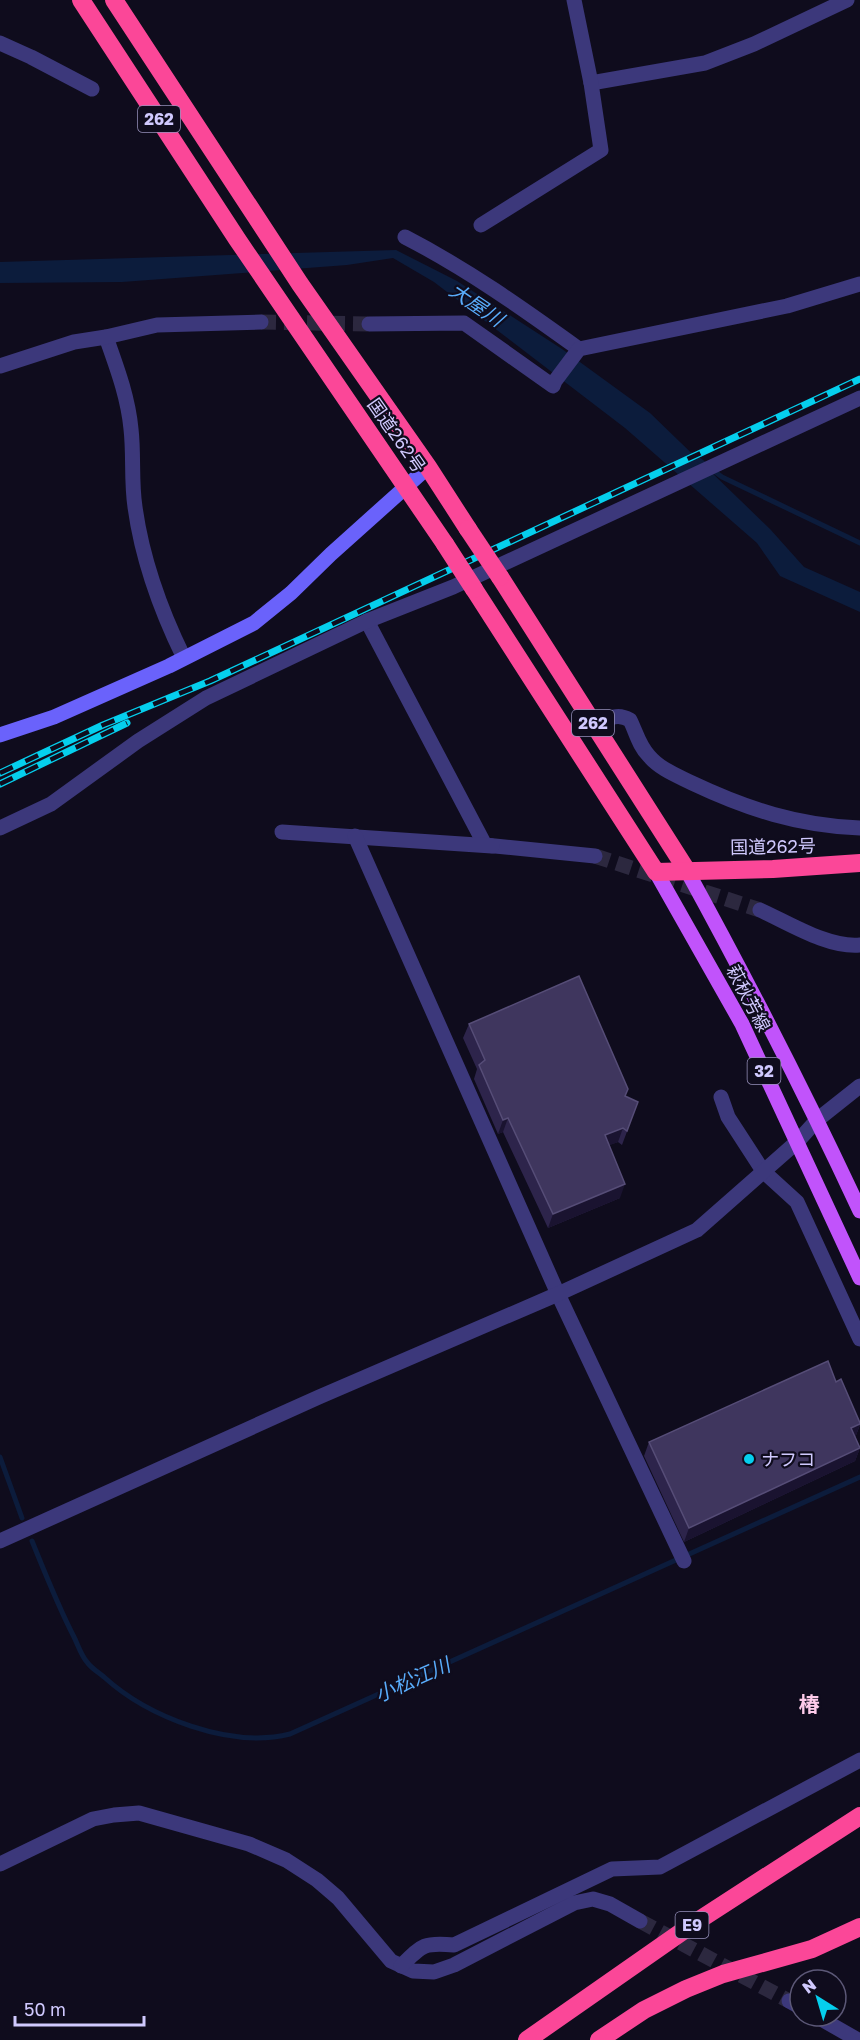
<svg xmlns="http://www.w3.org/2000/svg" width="860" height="2040" font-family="'Golos Text','Noto Sans JP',sans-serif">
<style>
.water{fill:#0c1c3c}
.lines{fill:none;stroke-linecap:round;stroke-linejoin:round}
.stream{stroke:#0c1c3c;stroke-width:5}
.street-tunnel{stroke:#2c283f;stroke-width:15;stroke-dasharray:15 8;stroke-linecap:butt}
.street{stroke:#3c387b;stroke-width:15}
.secondary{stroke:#6a62fb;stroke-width:15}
.primary{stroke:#c153fb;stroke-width:15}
.highway{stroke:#fb4798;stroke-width:18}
.rail-casing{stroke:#05cfed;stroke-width:7}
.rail{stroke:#0f0c1d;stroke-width:4.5;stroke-dasharray:14;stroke-linecap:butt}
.highway-bridge{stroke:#fb4798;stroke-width:18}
.wall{fill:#2d244b}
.shaded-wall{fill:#1a1330}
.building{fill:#3f365e;stroke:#564d77;stroke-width:1.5}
.poi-dot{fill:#05cfed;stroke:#0f0c1d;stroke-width:2}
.labels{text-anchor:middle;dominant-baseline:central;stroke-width:4.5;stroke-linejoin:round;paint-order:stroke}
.shield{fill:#0f0c1d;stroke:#9690ba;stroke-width:1.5}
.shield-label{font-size:16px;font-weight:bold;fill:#d0c9fe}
.street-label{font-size:18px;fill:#d0c9fe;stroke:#0f0c1d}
.poi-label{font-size:18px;fill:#d0c9fe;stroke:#0f0c1d;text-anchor:start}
.water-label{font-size:20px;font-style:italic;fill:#59acfb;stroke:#0f0c1d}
.quarter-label{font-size:21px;font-weight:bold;fill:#fecbea;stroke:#0f0c1d}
</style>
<rect width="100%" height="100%" fill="#0f0c1d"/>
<polygon class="water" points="396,250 457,281 562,349 650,413 770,529 804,567 860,592 860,612 780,576 757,543 625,428 434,282 393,258 347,265 122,282 0,283 0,262"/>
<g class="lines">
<g class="stream">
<polyline points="692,455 722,477 860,543"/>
<polyline points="0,1457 22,1518"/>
<path d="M32 1541C45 1573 58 1606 74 1637 78 1645 81 1655 87 1662 91 1668 98 1672 104 1677 148 1717 230 1749 290 1734L860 1477"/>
</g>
<g class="street-tunnel">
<polyline points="261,322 369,324"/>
<polyline points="595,856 760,910"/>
<polyline points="640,1921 789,2001"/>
</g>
<g class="street">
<polyline points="0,43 31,57 92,89"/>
<polyline points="591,83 705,63 754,44 847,0"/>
<polyline points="481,225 601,150 591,83 574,0"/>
<path d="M405 237C467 269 522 308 579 349"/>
<polyline points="369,324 464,323 553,386 555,381 579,349 787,306 860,284"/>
<path d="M106 337C117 368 128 397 131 429 134 455 131 481 135 507 142 558 161 611 184 658"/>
<polyline points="0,366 74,342 106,337 157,325 261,322"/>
<polyline points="367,621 485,845 595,856"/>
<path d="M595 727C608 719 616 712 630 720 636 732 639 746 649 756 660 769 676 775 692 783 747 809 799 826 860 828"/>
<polyline points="0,828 51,804 138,741 206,698 367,621 453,587 860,398"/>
<polyline points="282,832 492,846"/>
<polyline points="355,836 558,1294 684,1561"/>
<path d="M760 910C789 923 828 948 860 945"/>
<polyline points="721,1097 728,1117 763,1171 797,1202 860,1339"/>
<polyline points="0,1541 319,1397 558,1294 697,1230 798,1141 817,1120 860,1086"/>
<polyline points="0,1864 93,1819 114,1815 139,1813 249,1844 286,1860 317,1880 338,1898 391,1961 413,1971 434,1972 454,1965 574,1903 593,1899 610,1904 640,1921"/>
<path d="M401 1966C422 1945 424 1942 454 1945L612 1869 660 1867 860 1760"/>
<polyline points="789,2001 800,2007"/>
<polyline points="816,2016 858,2040"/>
</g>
<polyline class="secondary" points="0,735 54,717 169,666 254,623 291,593 331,554 428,467"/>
<g class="primary">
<path d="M686 869C748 982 806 1095 860 1211"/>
<polyline points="656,872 742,1024 860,1278"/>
</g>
<g class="highway">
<polyline points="81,0 237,239 445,544"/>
<polyline points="114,0 300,284 428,467 468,529"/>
<polyline points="500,577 686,869"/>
<polyline points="474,589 656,872 773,869 860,863"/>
<polyline points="527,2040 693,1924 860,1816"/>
<polyline points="599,2040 644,2010 686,1989 723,1974 812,1949 860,1927"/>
</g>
<defs>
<g id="rail">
<polyline points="0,773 103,725 210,681 860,379"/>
<polyline points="0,784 127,723"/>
</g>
</defs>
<use href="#rail" class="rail-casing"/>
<use href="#rail" class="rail"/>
<g class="highway-bridge">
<polyline points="468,529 500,577"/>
<polyline points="445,544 474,589"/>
</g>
</g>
<g class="wall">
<polygon points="469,1024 638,1102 622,1145 618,1142 609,1145 620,1198 548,1228 503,1132 498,1134 474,1079 477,1069 463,1038"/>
<polygon points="836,1382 860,1425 855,1438 860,1448 855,1461 684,1542 644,1456 649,1442"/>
</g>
<g class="shaded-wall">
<polygon points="508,1118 503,1132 498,1134 503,1120"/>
<polygon points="623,1128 618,1142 600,1149 605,1135"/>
<polygon points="625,1184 620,1198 548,1228 553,1214"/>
<polygon points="860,1424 855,1438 851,1428"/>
<polygon points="860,1448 855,1461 684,1542 689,1528"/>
</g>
<g class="building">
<polygon points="579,976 628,1089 625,1096 638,1102 627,1131 623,1128 605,1135 625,1184 553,1214 508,1118 503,1120 479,1065 485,1060 469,1024"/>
<polygon points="828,1361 836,1382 841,1379 860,1423 860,1424 851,1428 860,1448 689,1528 649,1442"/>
</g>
<circle class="poi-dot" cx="749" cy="1459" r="6"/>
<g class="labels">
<g class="shield">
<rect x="138" y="106" width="42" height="26" rx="4.5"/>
<rect x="572" y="710" width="42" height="26" rx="4.5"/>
<rect x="747.5" y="1058" width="33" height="26" rx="4.5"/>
<rect x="675.5" y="1912" width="33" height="26" rx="4.5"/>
</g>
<g class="shield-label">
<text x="159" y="119">262</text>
<text x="593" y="723">262</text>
<text x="764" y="1071">32</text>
<text x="692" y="1925">E9</text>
</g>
<g class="street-label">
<text transform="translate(397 435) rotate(55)">国道262号</text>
<text transform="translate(773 846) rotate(-1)">国道262号</text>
<text transform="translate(749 998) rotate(62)">萩秋芳線</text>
</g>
<g class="poi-label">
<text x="761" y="1459">ナフコ</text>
</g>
<g class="water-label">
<text transform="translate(477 304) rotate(34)">大屋川</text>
<text transform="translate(412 1679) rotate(-24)">小松江川</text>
</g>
<g class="quarter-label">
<text x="809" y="1704">椿</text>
</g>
</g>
<g transform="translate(818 1998) rotate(323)"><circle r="28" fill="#0f0c1d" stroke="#5c5877" stroke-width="1.5"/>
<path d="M0-4.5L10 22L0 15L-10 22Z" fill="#05cfed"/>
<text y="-9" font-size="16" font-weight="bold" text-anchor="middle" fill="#d0c9fe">N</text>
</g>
<path d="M15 2016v9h129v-9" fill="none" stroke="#d0c9fe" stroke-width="3"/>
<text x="24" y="2016" font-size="18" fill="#d0c9fe" stroke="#0f0c1d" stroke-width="4.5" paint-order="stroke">50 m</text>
</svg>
